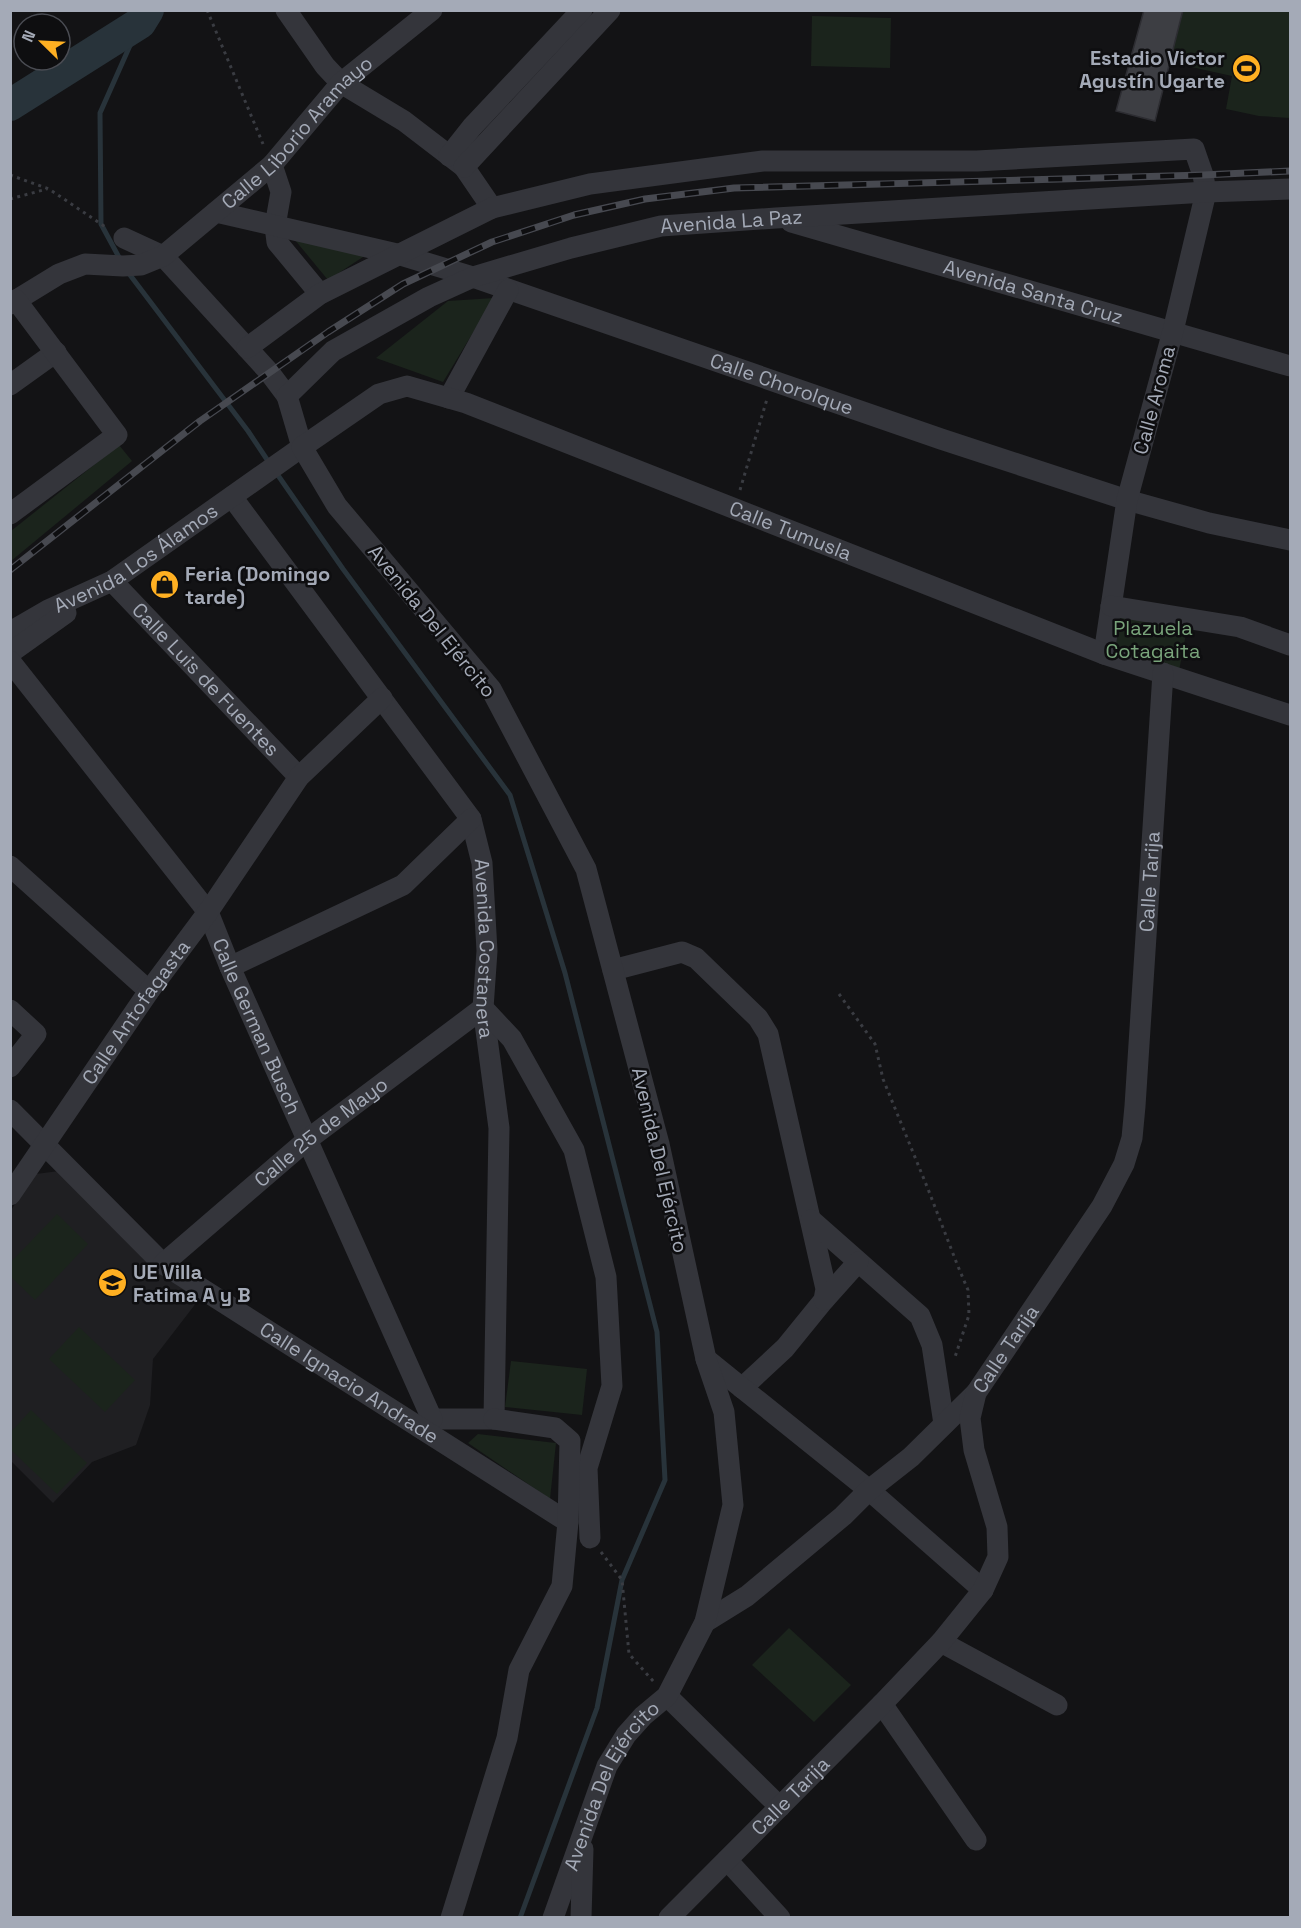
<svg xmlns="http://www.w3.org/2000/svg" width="1301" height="1928" font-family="'Space Grotesk',sans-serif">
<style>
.built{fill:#1f1f22}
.green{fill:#1b241c}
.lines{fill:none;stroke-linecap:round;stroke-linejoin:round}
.stream{stroke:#28333a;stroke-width:5}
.river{stroke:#28333a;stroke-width:32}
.building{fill:#3d3e43;stroke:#2d2d32;stroke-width:1.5}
.path{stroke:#3a3c42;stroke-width:3;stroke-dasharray:3 4.5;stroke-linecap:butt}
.minor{stroke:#34353b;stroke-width:21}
.rail-casing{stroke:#474950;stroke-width:7}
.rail{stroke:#0e0e10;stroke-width:4.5;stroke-dasharray:14;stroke-linecap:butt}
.labels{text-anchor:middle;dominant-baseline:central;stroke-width:5;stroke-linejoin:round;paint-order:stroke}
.poi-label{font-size:20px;font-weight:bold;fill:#a4aab7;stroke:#0e0e10;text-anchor:start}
.street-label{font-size:20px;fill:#a4aab7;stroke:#0e0e10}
.park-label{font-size:20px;fill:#79a47b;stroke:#0e0e10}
</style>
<rect width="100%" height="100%" fill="#131315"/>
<polygon class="built" points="59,1171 200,1298 153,1359 150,1405 136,1445 92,1462 53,1503 11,1461 11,1210 36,1174"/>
<g class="green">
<polygon points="1183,11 1290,11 1290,118 1259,116 1226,109 1232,76 1169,62"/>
<polygon points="812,16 891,18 890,68 811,66"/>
<polygon points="295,240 366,255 328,280"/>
<polygon points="494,298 443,382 376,358 448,301"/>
<polygon points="119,445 132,461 11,561 11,531"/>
<polygon points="1114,612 1188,623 1179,671 1110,651"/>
<polygon points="57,1214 88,1244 35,1300 11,1277 11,1262"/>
<polygon points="79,1327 135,1380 105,1412 49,1359"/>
<polygon points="511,1361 587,1369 582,1415 505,1407"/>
<polygon points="31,1410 87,1463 57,1494 11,1450 11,1432"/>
<polygon points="478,1434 556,1443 550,1499 468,1443"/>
<polygon points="789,1628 851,1685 814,1722 752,1665"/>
</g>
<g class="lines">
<g class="stream">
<polyline points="121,261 101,224 100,113 140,23"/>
<polyline points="127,271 248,431 270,464"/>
<polyline points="275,471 343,569 510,795 565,973 657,1332 665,1480 622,1580 597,1708 520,1918"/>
</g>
<polyline class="river" points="10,105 140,23 148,10"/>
</g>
<polygon class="building" points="1144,10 1183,10 1155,121 1116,111"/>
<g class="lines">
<g class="path">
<polyline points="207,10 263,144"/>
<polyline points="10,175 49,189 107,228"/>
<polyline points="10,199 47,189"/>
<polyline points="740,490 767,399"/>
<polyline points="839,994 875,1044 883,1079 928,1189 957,1264 968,1290 969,1315 954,1360"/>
<polyline points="601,1552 622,1580 629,1654 654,1682"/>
</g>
<g class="minor">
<polyline points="286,10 325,66 341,83 404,121 464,167 492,208"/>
<polyline points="449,156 472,127 582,10"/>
<polyline points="272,165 281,192 275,226 277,242 320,294"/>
<polyline points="464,167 610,10"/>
<path id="s1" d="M216 212 397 254 473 277 941 439 1127 500 1209 523 1290 540"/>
<path id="s2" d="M791 222 1290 366"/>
<polyline points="124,238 163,256 269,372 287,396"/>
<path id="s3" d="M10 304 59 274 85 264 123 266 141 265 163 256 272 165 341 83 432 10"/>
<polyline points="247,348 320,294 492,208 590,184 763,161 977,161 1194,149 1203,175 1206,192 1173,331 1127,500 1104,654"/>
<polyline points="10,385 56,352"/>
<polyline points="449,398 508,290"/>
<path id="s4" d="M232 497 471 819 482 863 487 951 483 1008 499 1128 494 1419H432"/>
<polyline points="10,514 117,435 16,300"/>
<path id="s5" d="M112 581 299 777"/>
<polyline points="1111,606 1240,627 1290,645"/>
<path id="s6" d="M10 632 48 610 112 581 302 447 287 396 333 351 429 297 473 277 571 248 661 226 776 218 1206 192 1290 189"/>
<polyline points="10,653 66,613"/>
<path id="s7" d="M10 661 208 912 230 967 432 1419 424 1430"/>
<polyline points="10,866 149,991"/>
<polyline points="230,967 403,885 471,819"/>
<polyline points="613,970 682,952 696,958 758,1018 768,1034 826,1289 824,1300 785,1348 742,1388"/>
<polyline points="10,1010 36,1034 10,1067"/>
<path id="s8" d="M10 1110 163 1264 568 1522"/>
<path id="s9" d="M10 1195 149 991 208 912 299 777 382 698"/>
<polyline points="811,1220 920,1316 932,1345 944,1424"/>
<path id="s10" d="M163 1264 307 1140 483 1008 512 1039 574 1150 606 1277 612 1386 587 1468 590 1538"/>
<polyline points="824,1300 858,1262"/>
<polyline points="706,1359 869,1490 983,1590"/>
<polyline points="705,1622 747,1596 843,1516 869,1490 911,1457 976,1393"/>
<polyline points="941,1642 1057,1705"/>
<polyline points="667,1696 780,1807"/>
<polyline points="882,1704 976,1840"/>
<polyline points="727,1860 780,1918"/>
<polyline points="451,1918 507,1738 519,1670 562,1586 568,1522 570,1441 555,1428 494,1419"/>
<path id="s11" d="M553 1918 607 1766 626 1735 643 1716 667 1696 705 1622 733 1505 724 1412 706 1359 659 1144 586 869 491 689 337 506 302 447 379 394 407 386 466 403 1104 654 1290 715"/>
<polyline points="581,1918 583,1849"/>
<path id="s12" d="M669 1918 882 1704 941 1642 983 1590 998 1557 997 1527 974 1450 970 1418 976 1393 1102 1206 1124 1164 1132 1138 1135 1106 1163 673"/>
</g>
<defs>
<polyline id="rail" points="10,570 200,421 328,332 403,284 492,242 574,215 645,199 734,188 1203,175 1290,171"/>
</defs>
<use href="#rail" class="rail-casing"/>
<use href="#rail" class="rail"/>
</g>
<defs>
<symbol id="stadium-disc" viewBox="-11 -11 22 22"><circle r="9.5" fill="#ffb022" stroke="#0e0e10"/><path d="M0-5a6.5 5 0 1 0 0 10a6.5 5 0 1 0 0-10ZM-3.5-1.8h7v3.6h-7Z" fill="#111"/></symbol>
<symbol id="shop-disc" viewBox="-11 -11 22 22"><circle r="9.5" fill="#ffb022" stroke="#0e0e10"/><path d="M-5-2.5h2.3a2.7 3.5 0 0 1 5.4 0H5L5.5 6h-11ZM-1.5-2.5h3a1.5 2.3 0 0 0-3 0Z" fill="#111"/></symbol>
<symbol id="school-disc" viewBox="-11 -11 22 22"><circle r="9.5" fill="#ffb022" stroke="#0e0e10"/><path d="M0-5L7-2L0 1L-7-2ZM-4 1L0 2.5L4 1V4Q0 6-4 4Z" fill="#111"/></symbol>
</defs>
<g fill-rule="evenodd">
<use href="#stadium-disc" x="1230" y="52" width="33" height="33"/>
<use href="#shop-disc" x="148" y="568" width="33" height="33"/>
<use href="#school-disc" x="96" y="1266" width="33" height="33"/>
</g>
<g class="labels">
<g class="poi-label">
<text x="1225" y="58" text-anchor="end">Estadio Victor<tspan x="1225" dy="23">Agustín Ugarte</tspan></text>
<text x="185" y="574">Feria (Domingo<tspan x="185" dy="23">tarde)</tspan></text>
<text x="133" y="1272">UE Villa<tspan x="133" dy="23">Fatima A y B</tspan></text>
</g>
<g class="street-label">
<text stroke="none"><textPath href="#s3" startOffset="348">Calle Liborio Aramayo</textPath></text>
<text stroke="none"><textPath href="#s6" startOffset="888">Avenida La Paz</textPath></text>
<text stroke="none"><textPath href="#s2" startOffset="252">Avenida Santa Cruz</textPath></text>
<text stroke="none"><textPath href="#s1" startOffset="592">Calle Chorolque</textPath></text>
<text transform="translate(1154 400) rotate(-75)">Calle Aroma</text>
<text stroke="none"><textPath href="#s11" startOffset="2156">Calle Tumusla</textPath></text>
<text stroke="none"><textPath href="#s6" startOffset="146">Avenida Los Álamos</textPath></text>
<text transform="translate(432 621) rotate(51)">Avenida Del Ejército</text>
<text stroke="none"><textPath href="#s5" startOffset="136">Calle Luis de Fuentes</textPath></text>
<text stroke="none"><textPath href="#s12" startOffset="1216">Calle Tarija</textPath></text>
<text stroke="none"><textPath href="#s4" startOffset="532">Avenida Costanera</textPath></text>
<text stroke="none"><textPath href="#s9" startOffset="222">Calle Antofagasta</textPath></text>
<text stroke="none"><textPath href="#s7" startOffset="444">Calle German Busch</textPath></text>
<text stroke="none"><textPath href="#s10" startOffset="206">Calle 25 de Mayo</textPath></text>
<text transform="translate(660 1160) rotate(77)">Avenida Del Ejército</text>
<text stroke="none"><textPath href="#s12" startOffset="712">Calle Tarija</textPath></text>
<text stroke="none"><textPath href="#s8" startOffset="438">Calle Ignacio Andrade</textPath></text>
<text stroke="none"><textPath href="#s11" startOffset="146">Avenida Del Ejército</textPath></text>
<text stroke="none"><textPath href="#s12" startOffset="172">Calle Tarija</textPath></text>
</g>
<g class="park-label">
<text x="1153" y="628">Plazuela<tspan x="1153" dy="23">Cotagaita</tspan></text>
</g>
</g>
<rect width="1301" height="1928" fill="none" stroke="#a4aab7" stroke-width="24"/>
<g transform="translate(42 42) rotate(294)"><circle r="28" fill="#0e0e10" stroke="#4a4c53" stroke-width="1.5"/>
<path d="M0-4.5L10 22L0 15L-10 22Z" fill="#ffb022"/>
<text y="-9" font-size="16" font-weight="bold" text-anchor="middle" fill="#a4aab7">N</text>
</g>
</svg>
